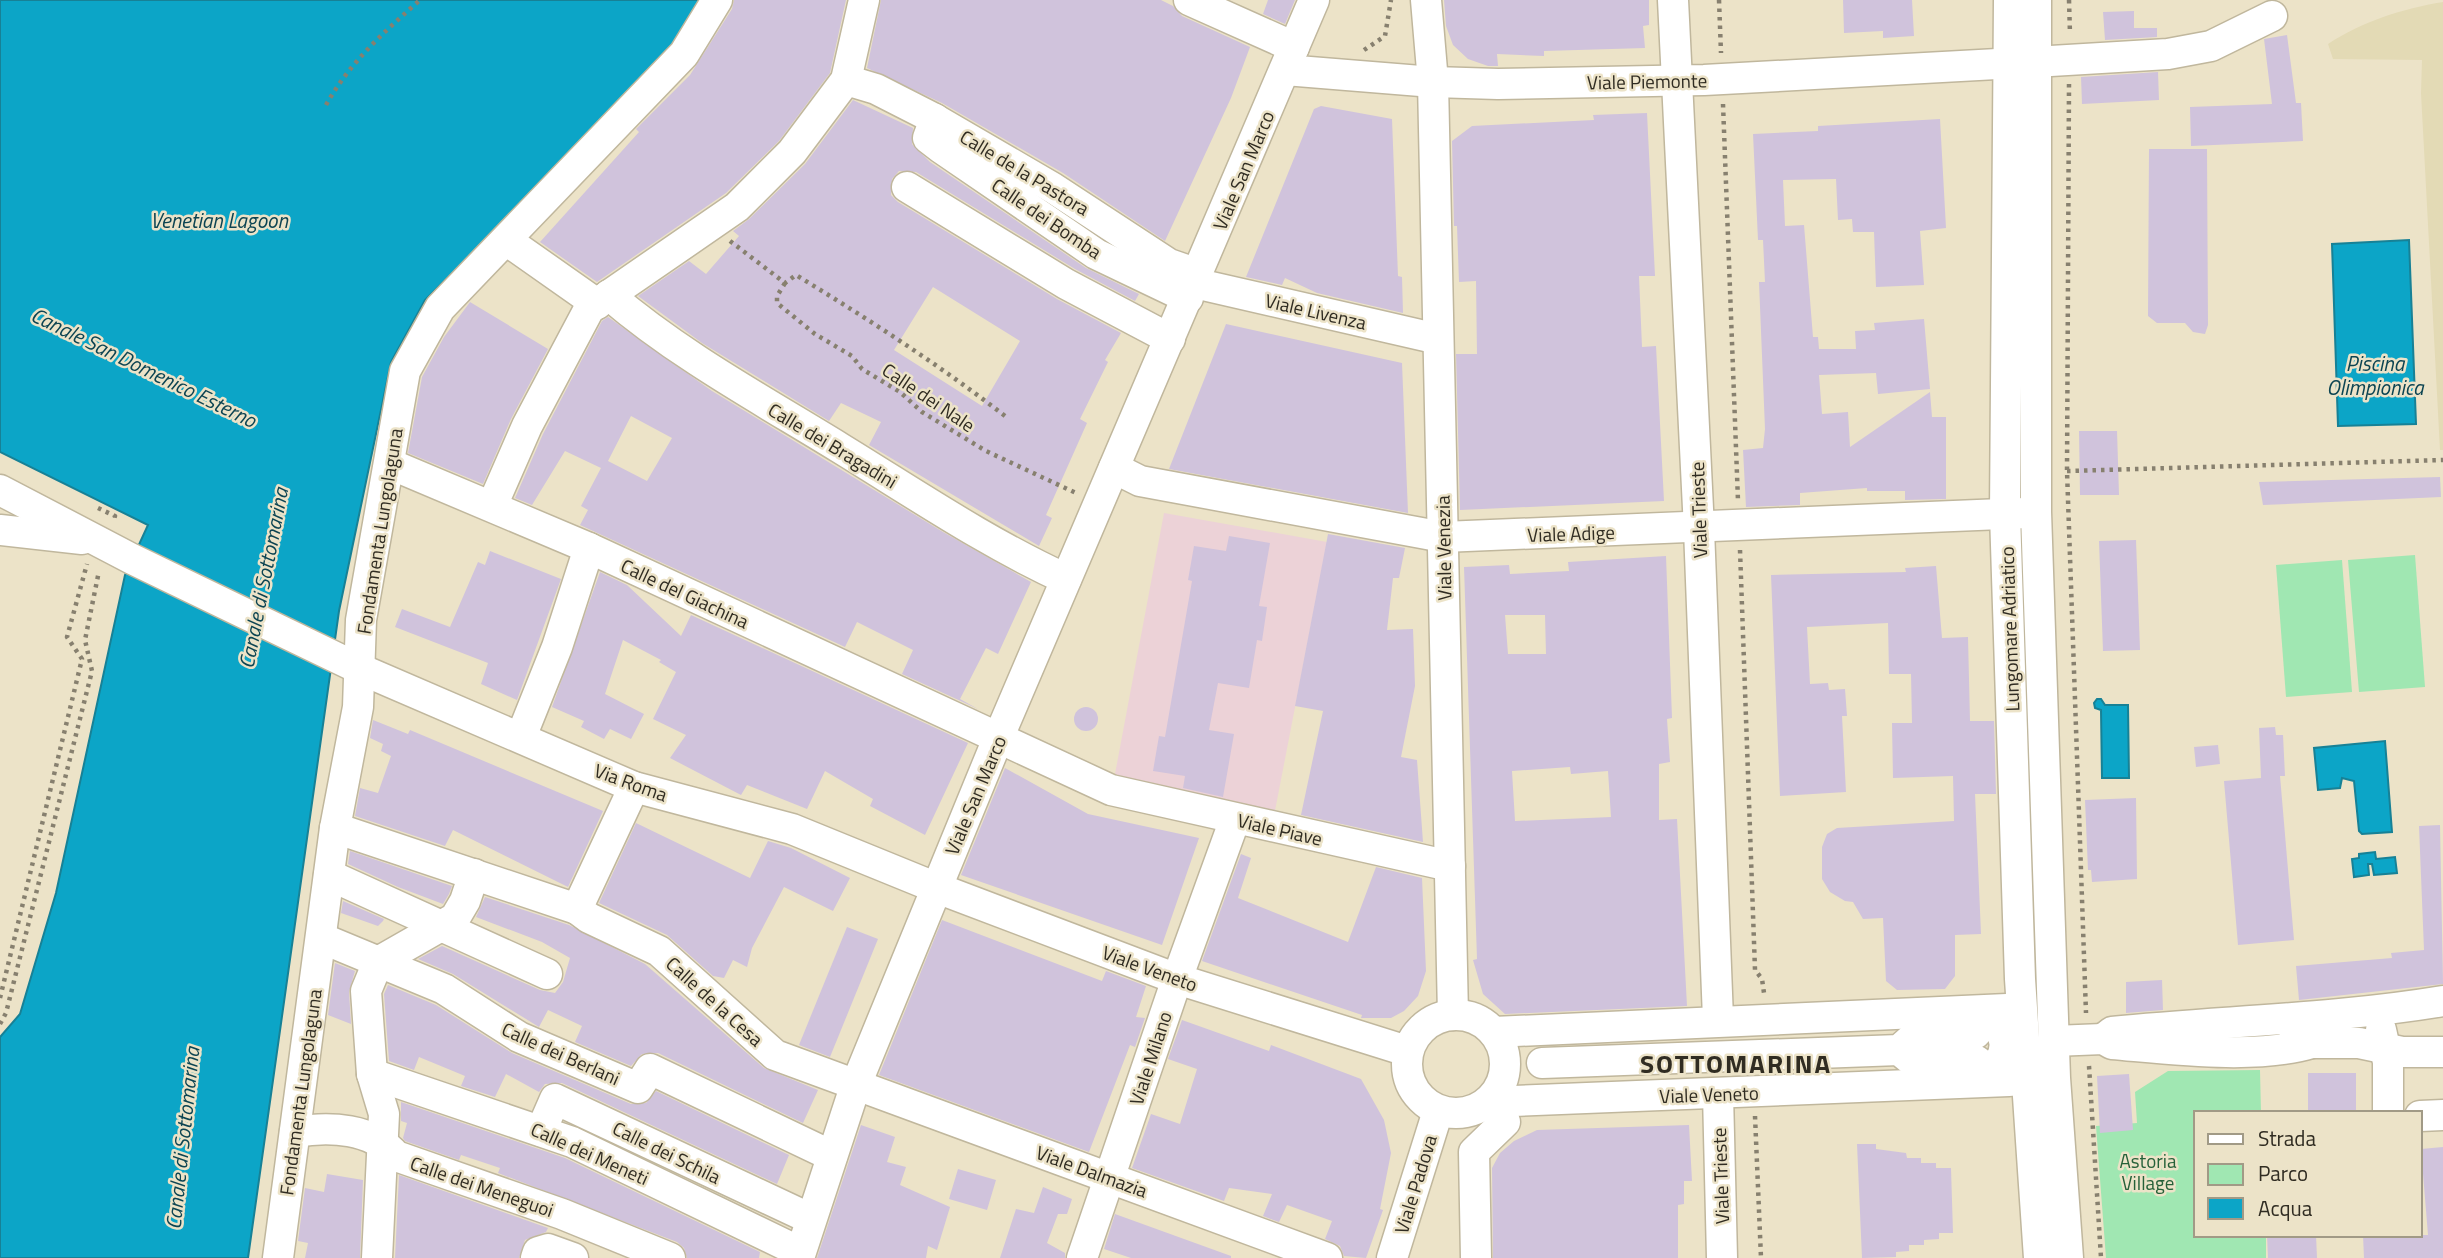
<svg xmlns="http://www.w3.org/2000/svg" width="2443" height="1258" font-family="'Titillium Web',sans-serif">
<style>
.education{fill:#ecd2d7}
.green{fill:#a0e7b2}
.sand{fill:#e3dab5}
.water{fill:#0ca5c7;stroke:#178196;stroke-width:2}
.building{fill:#d0c3dc;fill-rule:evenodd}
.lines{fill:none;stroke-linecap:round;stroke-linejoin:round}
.minor-casing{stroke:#c0b79d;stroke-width:33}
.path{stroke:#87806f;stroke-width:4.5;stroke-dasharray:3.5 5;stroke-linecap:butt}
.minor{stroke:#fff;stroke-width:30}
.labels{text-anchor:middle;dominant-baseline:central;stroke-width:5;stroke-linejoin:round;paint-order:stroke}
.street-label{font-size:19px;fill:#302c22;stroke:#ece3c8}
.park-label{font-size:19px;fill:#266139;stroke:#ece3c8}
.water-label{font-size:21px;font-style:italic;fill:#0c4452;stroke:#ece3c8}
.district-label{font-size:26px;font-weight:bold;letter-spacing:2px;fill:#302c22;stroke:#ece3c8}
</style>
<rect width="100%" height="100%" fill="#ece3c8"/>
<polygon class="education" points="1164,513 1327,542 1273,821 1112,790"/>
<g class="green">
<polygon points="2415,555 2425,687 2359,692 2348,560"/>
<polygon points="2342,560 2352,692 2286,697 2276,565"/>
<polygon points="2260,1070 2261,1113 2196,1113 2196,1235 2266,1235 2266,1258 2106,1258 2096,1126 2137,1123 2135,1092 2168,1071"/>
</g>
<path class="sand" d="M2443 2V450H2440L2421 93 2422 60 2333 59 2328 44C2363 21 2402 9 2443 2Z"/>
<g class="water">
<polygon points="0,0 702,0 653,74 425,300 391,362 339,611 248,1258 0,1258 0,1037 20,1014 56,893 125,575 148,525 0,452"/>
<polygon points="2409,240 2416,424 2338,426 2332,244"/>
<polygon points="2097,699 2101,699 2105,705 2128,705 2129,778 2102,778 2101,710 2095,708 2094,703"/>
<polygon points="2385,741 2392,832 2362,834 2359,831 2354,781 2342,778 2340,788 2318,790 2314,748"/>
<polygon points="2375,852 2376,859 2395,857 2397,873 2374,875 2372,864 2368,864 2369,875 2354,877 2352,859 2359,858 2359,854"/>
</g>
<g class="building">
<polygon points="734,0 846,0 830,73 779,141 726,193 597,282 540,242 639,132 636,129 690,75 732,9"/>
<polygon points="881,0 1161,0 1173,6 1182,16 1250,47 1231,98 1165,241 1063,173 942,103 867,68"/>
<polygon points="1268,0 1295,0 1285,24 1263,14"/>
<polygon points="1444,0 1649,0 1649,25 1643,26 1645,48 1544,51 1544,56 1497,54 1498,66 1488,66 1468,59 1453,45 1446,26"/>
<polygon points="1843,0 1912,0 1914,36 1883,38 1883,31 1844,33"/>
<polygon points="2134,11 2134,28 2157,28 2157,37 2105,40 2103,12"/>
<polygon points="2287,35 2296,103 2301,103 2303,141 2191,146 2190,107 2272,104 2264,39"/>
<polygon points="2158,72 2159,100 2082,104 2081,77"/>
<path d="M853 100 913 128 912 144 930 162 1086 268 1139 294 1135 301 1075 269 916 172 899 171 892 179 891 195 898 202 1057 299 1121 333 1105 360 1108 362 1080 419 1087 423 1046 515 1052 518 1039 546 869 445 881 422 841 403 829 421 702 343 638 296 689 261 706 274 739 236 733 231 749 219 805 164ZM933 287 1020 341 982 406 894 350Z"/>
<polygon points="1321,106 1392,119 1398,276 1402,277 1403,313 1317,293 1285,278 1282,285 1246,277 1314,109"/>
<polygon points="1647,113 1655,276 1639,276 1642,347 1656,346 1664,501 1460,510 1456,354 1477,354 1476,281 1459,282 1457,226 1454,226 1452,141 1472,126 1594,120 1593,115"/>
<polygon points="1940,119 1946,228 1920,231 1924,285 1876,287 1874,232 1853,232 1852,219 1838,220 1836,179 1783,180 1785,226 1804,225 1813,337 1818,337 1819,349 1856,349 1855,331 1875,330 1874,323 1924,319 1930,389 1878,394 1876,373 1819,375 1822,414 1848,412 1850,447 1930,392 1932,417 1946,417 1946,499 1905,500 1905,491 1867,491 1867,488 1800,493 1800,505 1746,507 1743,450 1763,448 1765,429 1759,282 1765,282 1763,240 1758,240 1753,134 1818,131 1818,126"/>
<polygon points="2149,149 2207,149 2208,325 2205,334 2193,332 2185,323 2157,323 2148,316"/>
<polygon points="470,302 548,349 511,419 483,484 408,453 422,377 444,337"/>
<path d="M608 317 712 391 943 532 1031 582 998 654 986 648 960 699 978 709 902 674 913 650 857 622 845 647 580 525 588 510 581 506 601 468 565 451 532 505 515 498 543 434 602 321ZM631 416 672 438 647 481 608 461Z"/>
<polygon points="1226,324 1402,363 1408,513 1169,469"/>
<polygon points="2079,431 2117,431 2119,495 2080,495"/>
<polygon points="2440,477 2441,497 2263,505 2259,482"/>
<polygon points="1328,534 1405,548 1399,578 1393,578 1387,630 1413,629 1415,686 1401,757 1417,760 1423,842 1301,815 1323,711 1295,706"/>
<polygon points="1229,536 1270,543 1259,606 1267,607 1262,641 1257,640 1249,688 1218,683 1209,730 1234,734 1223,797 1183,788 1185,776 1153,771 1159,736 1165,737 1192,581 1188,580 1194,546 1226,551"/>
<polygon points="2136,540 2140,650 2103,651 2099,541"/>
<polygon points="490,551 561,579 517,700 481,684 488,663 395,627 402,609 450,627 478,562 485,565"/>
<path d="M1666 556 1672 718 1667 719 1670 762 1659 764V820L1677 819 1687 1006 1505 1014 1483 994 1473 960 1477 959 1464 567 1509 565 1510 574 1569 571 1568 562ZM1505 615H1545L1546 654H1508ZM1570 767 1571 774 1608 771 1611 817 1515 821 1512 771Z"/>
<polygon points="1936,566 1942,638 1968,637 1970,721 1994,721 1996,794 1975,794 1981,934 1955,935 1955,976 1945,989 1897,990 1886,981 1883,918 1863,919 1853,902 1845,901 1830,892 1822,879 1822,847 1827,834 1837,828 1954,821 1953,776 1893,778 1892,723 1912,723 1911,674 1889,674 1888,623 1807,627 1810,684 1828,683 1829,690 1845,689 1847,716 1842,716 1846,792 1780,796 1771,575 1906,572 1905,568"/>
<polygon points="600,572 627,585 681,636 691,615 968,743 925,835 870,806 873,799 825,771 807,809 747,785 741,795 670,758 686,735 653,719 676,672 659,662 661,660 623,640 605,694 644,714 631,739 610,729 604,739 581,727 584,721 552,707"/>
<circle cx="1086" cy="719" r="12"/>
<polygon points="373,720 408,734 410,730 603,811 568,887 453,830 445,846 355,816 360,788 378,793 391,756 381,751 383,744 370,738"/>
<polygon points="2275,727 2276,735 2283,735 2285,776 2280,776 2294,940 2238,945 2224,781 2261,778 2259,728"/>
<polygon points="2218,745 2220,764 2196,767 2194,747"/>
<polygon points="1005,768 1088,814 1199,838 1162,945 961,875"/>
<polygon points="2136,798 2137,879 2092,882 2091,870 2088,870 2085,800"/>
<polygon points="636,823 750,878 768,841 791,848 850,878 833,911 784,887 752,948 747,967 733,960 724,978 713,976 667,935 599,903"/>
<polygon points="2440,825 2443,984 2299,1000 2296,966 2392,958 2391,953 2424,950 2419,826"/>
<polygon points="350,851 452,886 449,894 443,904 398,887 348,864"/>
<polygon points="1241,854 1251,858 1238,898 1348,942 1376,867 1422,878 1426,971 1418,996 1404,1011 1391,1018 1361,1018 1362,1015 1202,961"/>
<polygon points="485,897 569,925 645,964 764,1068 818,1090 803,1123 658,1053 642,1054 631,1066 575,1042 582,1026 548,1010 539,1027 453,974 418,959 442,946 540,990 555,993 563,982 570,958 542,942 476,917"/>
<polygon points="343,901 384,919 383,921 378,926 341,913"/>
<polygon points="942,920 1102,981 1106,971 1146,986 1136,1017 1145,1018 1135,1047 1130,1045 1089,1152 879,1075"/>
<polygon points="847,927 878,939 830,1057 799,1045"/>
<polygon points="335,963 355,971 349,992 351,1024 328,1015"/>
<polygon points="2162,980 2163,1010 2126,1013 2126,982"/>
<polygon points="388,985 436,1005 512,1053 631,1104 646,1103 656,1091 789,1155 777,1184 562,1083 545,1084 539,1092 506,1074 495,1097 461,1086 465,1076 419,1057 414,1070 389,1061 384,994"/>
<polygon points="1182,1020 1269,1051 1271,1045 1361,1079 1384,1120 1391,1153 1380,1209 1383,1210 1366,1258 1344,1256 1340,1246 1325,1239 1332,1221 1287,1205 1279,1222 1263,1216 1272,1194 1229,1188 1224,1201 1132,1168 1151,1114 1180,1124 1197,1069 1168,1059"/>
<rect x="2308" y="1073" width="48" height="40"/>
<polygon points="2129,1074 2133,1130 2100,1133 2097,1076"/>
<polygon points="401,1102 565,1158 760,1252 759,1258 687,1258 684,1248 677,1242 498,1173 500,1168 461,1155 459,1160 405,1141 403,1138 407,1123 401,1121"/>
<polygon points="861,1125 895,1137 887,1162 906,1167 900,1185 950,1207 937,1250 928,1246 926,1258 817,1258"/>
<polygon points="1689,1125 1692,1181 1684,1181 1684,1204 1678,1205 1678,1258 1493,1258 1492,1168 1500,1153 1514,1141 1537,1130"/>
<polygon points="1857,1144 1876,1144 1876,1149 1906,1153 1907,1158 1921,1158 1921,1163 1936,1163 1936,1168 1951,1168 1953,1233 1939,1233 1939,1239 1924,1240 1924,1245 1909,1245 1909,1251 1896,1252 1896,1257 1862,1258"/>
<polygon points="2443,1147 2443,1258 2364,1258 2363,1235 2428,1235 2421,1149"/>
<polygon points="958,1169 996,1180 987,1210 949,1199"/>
<polygon points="327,1174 363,1180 360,1258 305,1258 308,1243 298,1241 305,1188 324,1192"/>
<polygon points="399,1175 548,1228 546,1232 525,1240 519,1258 395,1258"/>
<polygon points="1043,1187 1072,1199 1067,1214 1058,1214 1047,1243 1065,1253 1065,1258 1000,1258 1016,1209 1034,1213"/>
<polygon points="1115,1214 1231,1256 1231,1258 1131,1258 1104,1249"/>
<polygon points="2267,1235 2316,1235 2317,1258 2268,1258"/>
</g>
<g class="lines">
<defs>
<g id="minor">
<polyline points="1189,0 1294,47"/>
<polyline points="1426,0 1433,82 1453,1015"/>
<polyline points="1673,0 1699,529 1718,1019"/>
<polyline points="2009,0 2005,514 2020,979 2039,1258"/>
<polyline points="2036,0 2036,512 2055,1078 2068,1258"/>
<polyline points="1285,70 1433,82 1498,84 1704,80 2034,62 2168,54 2211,46 2272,16"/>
<polyline points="846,80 876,89 931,117 1053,188 1169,264 1198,274"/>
<polyline points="935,119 928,138 941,148 1096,254 1188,298"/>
<polyline points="907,187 1066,284 1170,339"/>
<polyline points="506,240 597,304"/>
<polyline points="1194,283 1438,339"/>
<path d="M609 295C679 355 762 400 840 448 915 494 987 543 1066 579"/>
<polyline points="390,464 589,548 1111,790 1450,866"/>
<polyline points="1114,468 1140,481 1443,537 2026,513"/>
<polyline points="0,490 132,559 360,669 634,787 792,829 937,888 1177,979 1407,1051"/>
<polyline points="492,506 527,426 589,309 737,207 792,152 846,80 864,0"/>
<polyline points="0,530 82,539"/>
<polyline points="521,737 557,647 589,548"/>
<polyline points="634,787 577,909 589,918 659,951 775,1055 1327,1258"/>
<polyline points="335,828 577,909"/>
<polyline points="329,875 547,974"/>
<polyline points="321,938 444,989 519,1037 638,1088 650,1069 832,1156"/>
<circle cx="1456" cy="1064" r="49"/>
<polyline points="2381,1030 2388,1062 2388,1113"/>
<polyline points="1494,1032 2007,1009"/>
<path d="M2103 1039 2112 1032C2223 1021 2334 1019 2443 1001"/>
<polyline points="2294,1039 2312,1043 2359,1043 2402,1052 2443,1052"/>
<path d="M2054 1041 2103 1039 2112 1044C2171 1049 2256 1060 2312 1043"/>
<path d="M1542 1063 1899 1050 1916 1064 1977 1061 1989 1071C2010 1056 2010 1032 1987 1019L1976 1033 1916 1035 1899 1050"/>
<polyline points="372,1074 572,1142 800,1252"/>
<polyline points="1718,1094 1722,1258"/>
<polyline points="1489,1102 2009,1081"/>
<polyline points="2420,1116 2443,1115"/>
<polyline points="541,1131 555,1099 811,1219"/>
<path d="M295 1132C330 1126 372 1128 396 1156L562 1214 670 1258"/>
<polyline points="278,1258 335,828 358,707 361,620 405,371 440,308 684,54 717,0"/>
<polyline points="377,1258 384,1114 372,1074 366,991 378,962 455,918 465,901 474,874"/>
<polyline points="536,1258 538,1252 548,1249 573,1258"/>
<polyline points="799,1258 855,1087 997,741 1314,0"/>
<polyline points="1082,1258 1177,979 1235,819"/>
<polyline points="1392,1258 1438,1111"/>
<polyline points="1476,1258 1474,1152 1505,1122"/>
</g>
</defs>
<use href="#minor" class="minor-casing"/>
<g class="path">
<polyline points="1719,0 1721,53"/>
<polyline points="2069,0 2070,34"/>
<polyline points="1364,50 1385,36 1391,0"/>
<polyline points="2069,84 2067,471 2086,1013"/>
<polyline points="1723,104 1738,501"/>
<path d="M326 105C350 62 384 32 420 0"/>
<path d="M730 241 785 283 796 275C868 319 938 364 1005 416"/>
<polyline points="785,283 777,296 777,303 815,334 852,356 862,369 900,392 922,412 986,451 1076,493"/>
<polyline points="2067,471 2443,460"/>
<polyline points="98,508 115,516 114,519"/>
<polyline points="1740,550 1755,970 1762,979 1764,993"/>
<polyline points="0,998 82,659 67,637 87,564"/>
<polyline points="0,1024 6,1013 92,671 85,640 99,571"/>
<polyline points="2089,1066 2101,1258"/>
<polyline points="1755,1116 1761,1258"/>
</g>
<use href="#minor" class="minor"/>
</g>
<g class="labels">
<g class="street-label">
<text transform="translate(1647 81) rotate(-1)">Viale Piemonte</text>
<text transform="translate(1243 170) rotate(-67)">Viale San Marco</text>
<text transform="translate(1025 172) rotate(31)">Calle de la Pastora</text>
<text transform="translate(1047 218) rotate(34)">Calle dei Bomba</text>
<text transform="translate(1316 311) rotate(13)">Viale Livenza</text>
<text transform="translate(929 397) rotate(34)">Calle dei Nale</text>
<text transform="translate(833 445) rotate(31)">Calle dei Bragadini</text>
<text transform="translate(1698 510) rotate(-92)">Viale Trieste</text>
<text transform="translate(379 531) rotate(-81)">Fondamenta Lungolaguna</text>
<text transform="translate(1571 533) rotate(-2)">Viale Adige</text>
<text transform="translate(1443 548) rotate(-91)">Viale Venezia</text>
<text transform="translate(685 593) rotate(25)">Calle del Giachina</text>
<text transform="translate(2009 629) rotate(-92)">Lungomare Adriatico</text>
<text transform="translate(631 782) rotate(20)">Via Roma</text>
<text transform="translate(975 795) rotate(-67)">Viale San Marco</text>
<text transform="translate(1280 829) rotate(13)">Viale Piave</text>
<text transform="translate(1150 968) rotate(20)">Viale Veneto</text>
<text transform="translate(715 1001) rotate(42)">Calle de la Cesa</text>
<text transform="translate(561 1053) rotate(24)">Calle dei Berlani</text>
<text transform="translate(1150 1058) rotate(-72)">Viale Milano</text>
<text transform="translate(300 1092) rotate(-82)">Fondamenta Lungolaguna</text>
<text transform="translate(1709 1094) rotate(-2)">Viale Veneto</text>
<text transform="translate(667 1152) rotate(26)">Calle dei Schila</text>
<text transform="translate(590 1153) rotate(24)">Calle dei Meneti</text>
<text transform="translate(1092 1171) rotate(20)">Viale Dalmazia</text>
<text transform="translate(1720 1176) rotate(-92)">Viale Trieste</text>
<text transform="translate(1415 1184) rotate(-73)">Viale Padova</text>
<text transform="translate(482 1186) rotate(19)">Calle dei Meneguoi</text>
</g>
<g class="park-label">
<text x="2148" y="1160">Astoria<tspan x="2148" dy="22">Village</tspan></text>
</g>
<g class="water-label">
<text x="219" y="220">Venetian Lagoon</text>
<text x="2375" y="363">Piscina<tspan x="2375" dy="24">Olimpionica</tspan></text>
<text transform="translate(144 367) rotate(26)">Canale San Domenico Esterno</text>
<text transform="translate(263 578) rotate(-79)">Canale di Sottomarina</text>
<text transform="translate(182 1138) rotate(-84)">Canale di Sottomarina</text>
</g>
<g class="district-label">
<text x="1736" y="1063">SOTTOMARINA</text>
</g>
</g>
<rect x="2194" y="1111" width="228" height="126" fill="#ece3c8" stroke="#a19a86" stroke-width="2"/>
<rect x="2208" y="1134" width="35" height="10" fill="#ffffff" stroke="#a19a86" stroke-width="2"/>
<text x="2258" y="1146" font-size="21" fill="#302c22">Strada</text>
<rect x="2208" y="1164" width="35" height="21" fill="#a0e7b2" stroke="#a19a86" stroke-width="2"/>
<text x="2258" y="1181" font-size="21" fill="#302c22">Parco</text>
<rect x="2208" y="1198" width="35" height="21" fill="#0ca5c7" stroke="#a19a86" stroke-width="2"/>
<text x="2258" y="1216" font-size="21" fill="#302c22">Acqua</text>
</svg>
